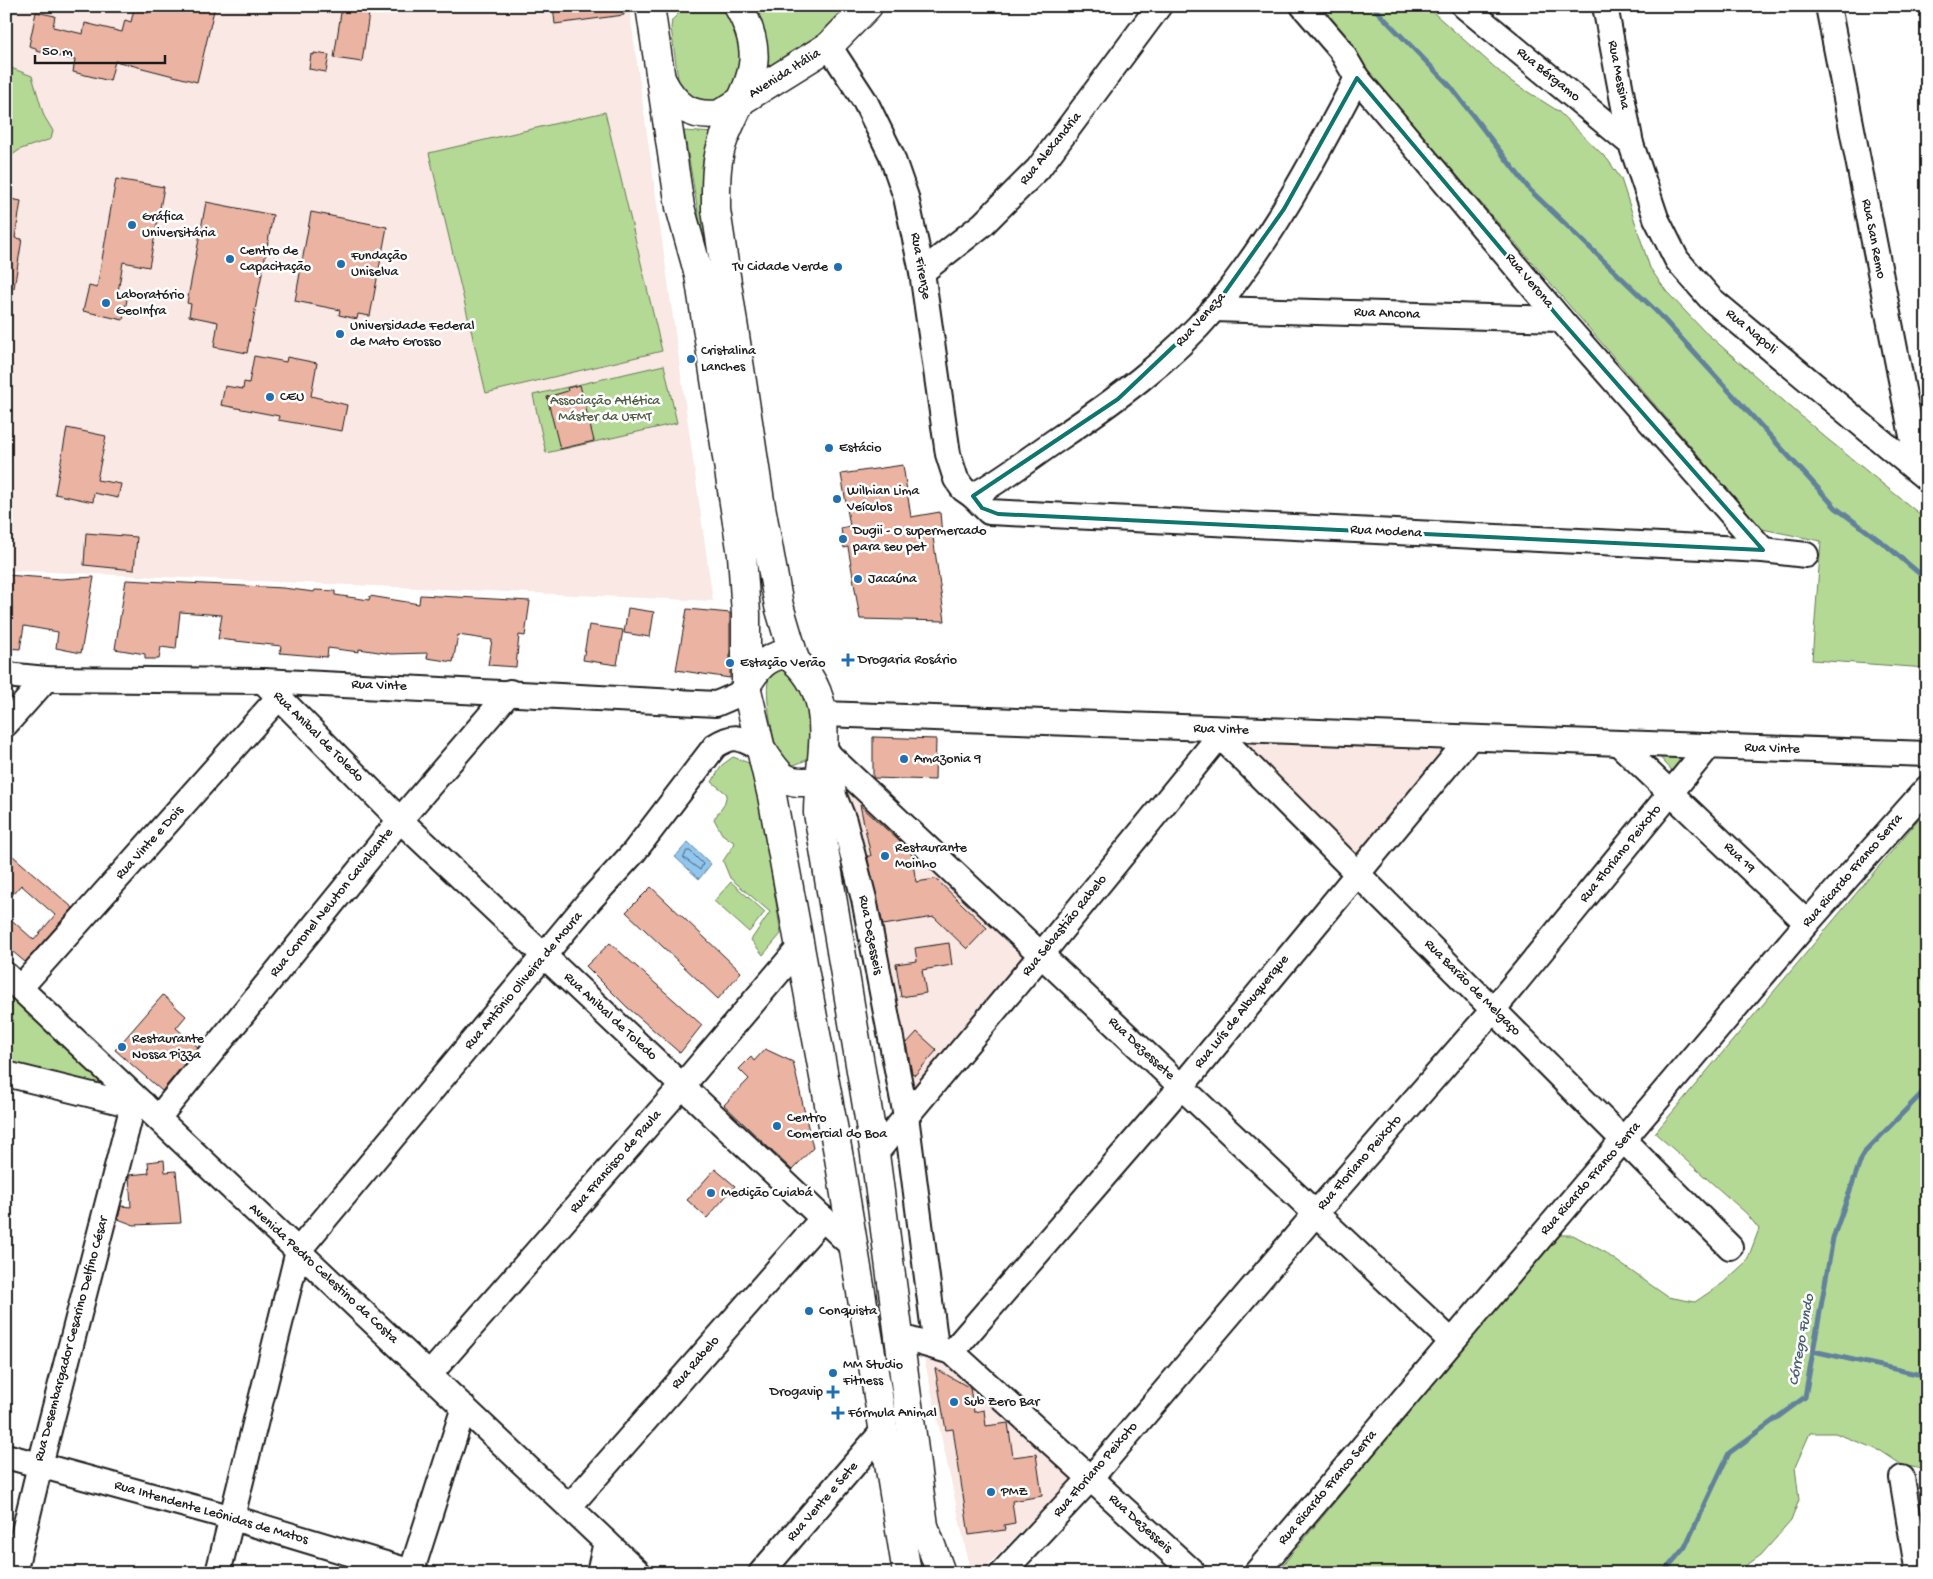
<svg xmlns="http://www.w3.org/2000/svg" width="1933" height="1579" font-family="'Gochi Hand',sans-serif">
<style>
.built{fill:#f9e8e3}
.green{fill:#b4d994;stroke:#687a58}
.water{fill:#91c6ef;stroke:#62829b}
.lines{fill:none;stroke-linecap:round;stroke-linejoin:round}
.shore{stroke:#4b6070;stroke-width:1}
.stream{stroke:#62829b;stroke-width:5}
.building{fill:#ebb3a2;stroke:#1c1c1c}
.minor-casing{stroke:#1c1c1c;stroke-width:28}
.major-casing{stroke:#1c1c1c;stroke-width:31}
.minor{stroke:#fff;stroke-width:24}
.major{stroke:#fff;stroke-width:28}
.marked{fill:none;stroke:#0f766e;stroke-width:4;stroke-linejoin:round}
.poi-dot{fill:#1f6fb2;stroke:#fff;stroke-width:2}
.labels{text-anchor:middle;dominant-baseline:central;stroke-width:5;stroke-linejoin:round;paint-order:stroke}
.street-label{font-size:14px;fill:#1c1c1c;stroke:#fff}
.poi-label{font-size:14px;fill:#1c1c1c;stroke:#fff;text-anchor:start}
.park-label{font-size:14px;fill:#515e46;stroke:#fff}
.water-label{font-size:15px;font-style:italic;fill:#4b6070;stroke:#fff}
</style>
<rect width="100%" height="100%" fill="#fff"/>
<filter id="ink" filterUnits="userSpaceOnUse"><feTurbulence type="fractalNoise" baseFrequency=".02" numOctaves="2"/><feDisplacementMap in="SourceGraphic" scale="10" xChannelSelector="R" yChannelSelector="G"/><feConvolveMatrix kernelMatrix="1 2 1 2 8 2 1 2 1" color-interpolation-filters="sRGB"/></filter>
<g filter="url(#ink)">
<g class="built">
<polygon points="6,6 629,6 713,601 6,570"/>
<polygon points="1230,737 1447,746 1355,861"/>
<polygon points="830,773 1027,959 893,1112"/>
<polygon points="923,1353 951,1360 1073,1478 980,1573 971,1573"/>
</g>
<g class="green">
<polygon points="686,6 721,6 729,13 742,44 740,84 708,108 680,93 671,28 672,20"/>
<polygon points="751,6 856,6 837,26 762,79"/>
<polygon points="1311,6 1426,6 1509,80 1558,111 1608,160 1621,179 1650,268 1666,291 1704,331 1825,437 1927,520 1927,668 1812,660 1821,541 1762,529"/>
<polygon points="11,68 32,76 44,116 53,131 51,139 21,149 6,159 6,92"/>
<polygon points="605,112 662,351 486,393 429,153"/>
<polygon points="684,131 714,133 719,303 699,217"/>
<polygon points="664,365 677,423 546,453 533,395"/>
<path d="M784 667 795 671 812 715 809 759 794 765C791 763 785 762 783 760 773 751 765 695 768 682 770 674 776 670 784 667Z"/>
<polygon points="1692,752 1676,775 1656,753"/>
<polygon points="733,757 754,765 781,934 763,955 751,940 770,912 730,878 723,861 735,843 722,834 714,819 724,805 727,794 712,782 722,765"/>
<polygon points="1927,809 1927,1470 1902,1465 1881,1451 1835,1433 1810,1433 1795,1467 1799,1500 1791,1521 1761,1555 1736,1573 1276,1573 1464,1346 1560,1235 1573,1235 1601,1250 1668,1297 1695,1302 1723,1283 1747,1261 1759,1229 1746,1213 1655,1133"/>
<polygon points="731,882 765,912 749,932 714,901"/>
<polygon points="6,982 137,1101 6,1067"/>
</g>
<polygon class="water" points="688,842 711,864 699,879 675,857"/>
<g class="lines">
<polygon class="shore" points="687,851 690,851 703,864 700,870 684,858"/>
<g class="stream">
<polyline points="1372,6 1450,86 1530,190 1657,312 1836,508 1887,546 1927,580"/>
<polyline points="1813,1351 1917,1374 1927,1374"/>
<polyline points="1663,1573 1685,1547 1729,1453 1805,1397 1833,1238 1863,1154 1927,1088"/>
</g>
</g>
<g class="building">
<polygon points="150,6 215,6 197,82 115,61 110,81 73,72 75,60 36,51 36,48 29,46 36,12 55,16 53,27 83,34 85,23 122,32 125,20 131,22 134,9 148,13"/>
<polygon points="342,6 370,6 362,62 334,58"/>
<polygon points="553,6 623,6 624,15 555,24"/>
<polygon points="314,53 329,55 326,72 309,69 311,54 314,55"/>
<polygon points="116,179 164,187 149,267 123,262 118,292 128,294 123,320 83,311 89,286 97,288"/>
<polygon points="6,198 21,201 15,238 22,239 14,288 6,287"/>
<polygon points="206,202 273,215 247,353 214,347 218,322 189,316 191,304 187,303"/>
<polygon points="311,212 387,227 370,316 358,314 357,319 339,315 340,310 295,301"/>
<polygon points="254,356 286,362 287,357 317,363 311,396 347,405 342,431 278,420 279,416 221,405 225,386 243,389 244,382 249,383"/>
<polygon points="580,385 594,441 560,449 547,397 568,391 567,388"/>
<polygon points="67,428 106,436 97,480 121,484 118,498 94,493 93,502 55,494"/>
<polygon points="903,465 911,517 940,512 942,536 933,537 945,621 860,619 848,547 844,548 841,528 850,526 841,474"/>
<polygon points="86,533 137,537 134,570 84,565"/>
<polygon points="6,575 61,579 94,577 81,653 56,648 58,632 24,626 20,649 6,648"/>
<polygon points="126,580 283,588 314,592 315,590 335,591 335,595 369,600 370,596 419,604 420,595 530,601 525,636 519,635 516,667 488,665 492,640 458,635 453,662 427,658 428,653 392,654 359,649 359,652 328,648 327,657 280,653 281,646 218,639 222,615 180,612 176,649 161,647 159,659 145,659 145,654 115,649"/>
<polygon points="628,608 654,612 650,637 624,633"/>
<polygon points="687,609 730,613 730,678 676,670"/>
<polygon points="589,625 623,630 617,665 583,660"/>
<polygon points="873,737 936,739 935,780 873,778"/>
<polygon points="860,805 911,852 916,882 936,879 987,928 967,949 934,917 883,925 867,856 871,856"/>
<polygon points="6,850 73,908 25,962 6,946 6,915 34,940 55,915 21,885 6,902"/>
<polygon points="651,887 741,972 718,999 626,912"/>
<polygon points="610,943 702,1025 680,1053 627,1007 586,966"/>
<polygon points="949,943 952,965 922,970 926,993 901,997 896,964 917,961 915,948"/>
<polygon points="163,995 186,1016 176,1028 198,1047 162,1091 115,1050"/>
<polygon points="917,1032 937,1050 915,1075 912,1073 906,1044"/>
<polygon points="765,1049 793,1062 813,1148 792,1170 724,1105 749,1079 739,1069 751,1057 754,1061"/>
<polygon points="164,1160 165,1172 176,1171 181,1223 134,1225 118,1219 121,1206 131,1207 129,1175 149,1173 148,1162"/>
<polygon points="715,1169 735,1186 707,1218 687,1200"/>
<polygon points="935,1368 970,1388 974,1412 984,1410 986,1426 1008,1423 1013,1457 1036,1454 1042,1496 1012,1501 1015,1523 1004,1525 1005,1530 969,1535 953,1429 946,1430"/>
</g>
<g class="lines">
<defs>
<g id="minor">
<polyline points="1303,6 1340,49 1357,78 1560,319 1763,550"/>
<polyline points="1464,6 1631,144"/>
<polyline points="1605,6 1631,144 1656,218 1677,260 1711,299 1927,479"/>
<polyline points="1828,6 1919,472"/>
<polyline points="829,46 865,101 891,154 906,197 922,272 948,454 956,479 963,489 973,496 989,512 1763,550 1806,555"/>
<polyline points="922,272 983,224 1038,169 1159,6"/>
<polyline points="1213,309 1560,319"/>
<path d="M973 496C1003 479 1030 458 1058 439 1114 401 1170 361 1214 309 1272 239 1315 158 1357 78"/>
<polyline points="6,675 46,679 263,681 716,704 737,695 746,686"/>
<polyline points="263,681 400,820 852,1246"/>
<polyline points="823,714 1927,754"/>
<polyline points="6,724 46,679"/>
<polyline points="1214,730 1730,1247"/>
<polyline points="1618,743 1807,923"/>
<polyline points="825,748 830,756 1451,1341"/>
<polyline points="830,756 834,796 844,821 864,899 906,1116 936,1347"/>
<polyline points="6,975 639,1573"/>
<polyline points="20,988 279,697"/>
<polyline points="6,1074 133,1105 143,1104"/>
<polyline points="158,1118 400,820 510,692"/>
<polyline points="875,1154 1041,955 1212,745 1214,730"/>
<polyline points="897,1336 952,1352 1194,1573"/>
<polyline points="952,1352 1181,1087 1470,738"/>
<polyline points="429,1375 683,1085 800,947"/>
<polyline points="6,1456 233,1518 415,1573"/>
<polyline points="1902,1478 1918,1573"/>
<polyline points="569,1507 823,1218"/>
<polyline points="14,1573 40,1465 133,1105"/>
<path d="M218 1573 298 1251 590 900 634 852 715 746C735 733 740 738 760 748"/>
<polyline points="411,1573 464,1407"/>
<polyline points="599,1573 606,1542"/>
<polyline points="761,1573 884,1430"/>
<polyline points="1002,1573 1090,1479 1316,1213 1493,1010 1709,746"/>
<polyline points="1256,1573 1807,923 1927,788"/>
</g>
<g id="major">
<polyline points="650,6 680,207 699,275 742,555 746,614 746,686 772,796 839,1158 907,1573"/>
<path d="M738 6C771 63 745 86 724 138 715 161 716 185 716 210L760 501 779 606 795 660"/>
<path d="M662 81C675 106 691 118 720 114L829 46 868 6"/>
<path d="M746 686C757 668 765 657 786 654 843 694 818 757 818 813L875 1154 924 1526 941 1573"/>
<path d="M764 753C781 779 786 785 818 781"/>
</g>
</defs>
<use href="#minor" class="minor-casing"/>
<use href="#major" class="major-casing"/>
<use href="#minor" class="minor"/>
<use href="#major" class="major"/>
</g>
</g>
<path class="marked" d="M1357 78 1560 319 1763 550 998 514 982 508 973 496 1118 399 1213 309 1284 209Z"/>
<g class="poi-dot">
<circle cx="132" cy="225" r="5"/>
<circle cx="230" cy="259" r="5"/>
<circle cx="341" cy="264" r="5"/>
<circle cx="838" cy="267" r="5"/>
<circle cx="106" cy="303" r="5"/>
<circle cx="340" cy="334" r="5"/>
<circle cx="691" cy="359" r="5"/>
<circle cx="270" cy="397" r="5"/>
<circle cx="829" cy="448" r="5"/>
<circle cx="837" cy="499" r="5"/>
<circle cx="843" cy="539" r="5"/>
<circle cx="858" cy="579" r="5"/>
<path d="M845.5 652.5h5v5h5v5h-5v5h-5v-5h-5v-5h5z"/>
<circle cx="730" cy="663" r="5"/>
<circle cx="904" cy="759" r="5"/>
<circle cx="885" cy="856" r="5"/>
<circle cx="122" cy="1047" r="5"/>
<circle cx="777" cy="1126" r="5"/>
<circle cx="711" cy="1193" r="5"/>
<circle cx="809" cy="1311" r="5"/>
<circle cx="833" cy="1373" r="5"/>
<path d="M830.5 1384.5h5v5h5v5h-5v5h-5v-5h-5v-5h5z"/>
<circle cx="954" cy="1402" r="5"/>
<path d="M835.5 1405.5h5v5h5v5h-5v5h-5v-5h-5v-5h5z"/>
<circle cx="991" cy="1492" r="5"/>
</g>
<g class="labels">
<g class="street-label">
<text transform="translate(785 74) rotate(-32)">Avenida Itália</text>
<text transform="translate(1548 75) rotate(39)">Rua Bérgamo</text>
<text transform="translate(1618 75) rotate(79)">Rua Messina</text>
<text transform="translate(1051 149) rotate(-51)">Rua Alexandria</text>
<text transform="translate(1873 239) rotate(79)">Rua San Remo</text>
<text transform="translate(920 266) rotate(80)">Rua Firenze</text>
<text transform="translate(1529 281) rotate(50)">Rua Verona</text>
<text transform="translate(1387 314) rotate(2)">Rua Ancona</text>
<text transform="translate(1201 320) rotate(-48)">Rua Veneza</text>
<text transform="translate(1751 332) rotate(40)">Rua Napoli</text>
<text transform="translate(1386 532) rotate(3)">Rua Modena</text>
<text transform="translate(379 686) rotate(2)">Rua Vinte</text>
<text transform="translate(1221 730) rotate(2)">Rua Vinte</text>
<text transform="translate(318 737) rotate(45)">Rua Anibal de Toledo</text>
<text transform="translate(1772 749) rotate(2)">Rua Vinte</text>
<text transform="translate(150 843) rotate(-48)">Rua Vinte e Dois</text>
<text transform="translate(1621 854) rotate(-51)">Rua Floriano Peixoto</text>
<text transform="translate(1739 858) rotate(44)">Rua 19</text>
<text transform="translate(1853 871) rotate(-49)">Rua Ricardo Franco Serra</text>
<text transform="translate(332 903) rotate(-51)">Rua Coronel Newton Cavalcante</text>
<text transform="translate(1065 926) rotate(-51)">Rua Sebastião Rabelo</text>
<text transform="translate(870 935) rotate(79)">Rua Dezesseis</text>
<text transform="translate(524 981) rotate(-50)">Rua Antônio Oliveira de Moura</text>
<text transform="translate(1472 988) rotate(45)">Rua Barão de Melgaço</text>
<text transform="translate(1242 1012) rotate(-51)">Rua Luís de Albuquerque</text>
<text transform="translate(610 1017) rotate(43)">Rua Anibal de Toledo</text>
<text transform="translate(1141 1049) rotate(43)">Rua Dezessete</text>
<text transform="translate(616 1162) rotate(-49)">Rua Francisco de Paula</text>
<text transform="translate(1360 1163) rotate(-49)">Rua Floriano Peixoto</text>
<text transform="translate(1591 1179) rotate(-49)">Rua Ricardo Franco Serra</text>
<text transform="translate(323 1274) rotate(43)">Avenida Pedro Celestino da Costa</text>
<text transform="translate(72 1339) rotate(-75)">Rua Desembargador Cesarino Delfino César</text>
<text transform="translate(696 1363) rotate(-49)">Rua Rabelo</text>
<text transform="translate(1096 1470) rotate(-49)">Rua Floriano Peixoto</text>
<text transform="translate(1328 1488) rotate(-50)">Rua Ricardo Franco Serra</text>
<text transform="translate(823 1502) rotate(-49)">Rua Vente e Sete</text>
<text transform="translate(211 1513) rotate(16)">Rua Intendente Leônidas de Matos</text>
<text transform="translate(1140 1524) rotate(42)">Rua Dezesseis</text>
</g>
<g class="poi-label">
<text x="142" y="217">Gráfica<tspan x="142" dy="16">Universitária</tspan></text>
<text x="240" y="251">Centro de<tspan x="240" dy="16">Capacitação</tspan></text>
<text x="351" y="256">Fundação<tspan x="351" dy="16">Uniselva</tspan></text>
<text x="828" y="267" text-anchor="end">Tv Cidade Verde</text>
<text x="116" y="295">Laboratório<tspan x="116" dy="16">GeoInfra</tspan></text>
<text x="350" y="326">Universidade Federal<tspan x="350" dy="16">de Mato Grosso</tspan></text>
<text x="701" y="351">Cristalina<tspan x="701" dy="16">Lanches</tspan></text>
<text x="280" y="397">CEU</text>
<text x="839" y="448">Estácio</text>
<text x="847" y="491">Wilhian Lima<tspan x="847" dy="16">Veículos</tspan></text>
<text x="853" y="531">Dugii - O supermercado<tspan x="853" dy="16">para seu pet</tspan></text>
<text x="868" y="579">Jacaúna</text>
<text x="858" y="660">Drogaria Rosário</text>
<text x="740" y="663">Estação Verão</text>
<text x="914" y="759">Amazonia 9</text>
<text x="895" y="848">Restaurante<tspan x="895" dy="16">Moinho</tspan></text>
<text x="132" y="1039">Restaurante<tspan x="132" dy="16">Nossa Pizza</tspan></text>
<text x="787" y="1118">Centro<tspan x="787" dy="16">Comercial do Boa</tspan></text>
<text x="721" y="1193">Medição Cuiabá</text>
<text x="819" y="1311">Conquista</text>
<text x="843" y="1365">MM Studio<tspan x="843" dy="16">Fitness</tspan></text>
<text x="823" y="1392" text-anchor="end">Drogavip</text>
<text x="964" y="1402">Sub Zero Bar</text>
<text x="848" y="1413">Fórmula Animal</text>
<text x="1001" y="1492">PMZ</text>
</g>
<g class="park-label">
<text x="605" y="401">Associação Atlética<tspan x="605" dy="16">Máster da UFMT</tspan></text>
</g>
<g class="water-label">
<text transform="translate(1802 1340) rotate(-80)">Córrego Fundo</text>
</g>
</g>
<rect width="1933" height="1579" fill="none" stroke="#fff" stroke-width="25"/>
<rect x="12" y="12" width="1908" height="1554" fill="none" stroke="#1c1c1c" stroke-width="2" filter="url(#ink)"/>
<path d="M35 55v8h130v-8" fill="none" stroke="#1c1c1c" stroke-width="2.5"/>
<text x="42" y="55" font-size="15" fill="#1c1c1c" stroke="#ffffff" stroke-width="4" paint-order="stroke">50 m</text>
</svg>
